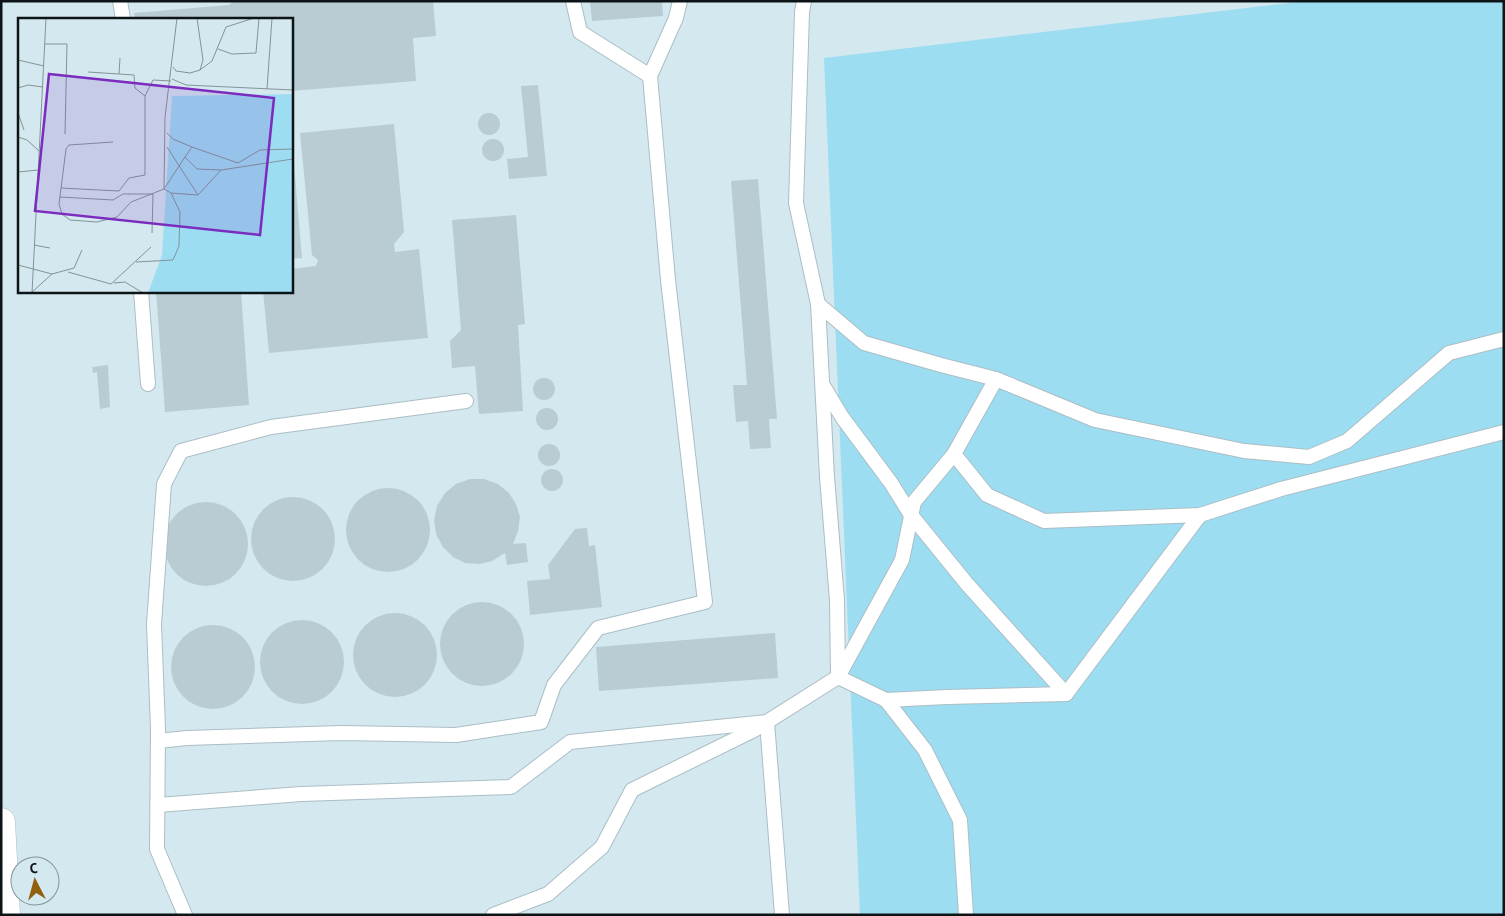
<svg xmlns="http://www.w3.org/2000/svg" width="1505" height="916" font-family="'PT Sans',sans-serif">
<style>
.green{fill:#9dddf2}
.building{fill:#b9ccd3}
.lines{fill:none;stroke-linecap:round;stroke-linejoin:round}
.lane-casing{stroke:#abbec5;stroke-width:16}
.street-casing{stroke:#abbec5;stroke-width:29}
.lane{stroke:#fff;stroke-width:14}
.street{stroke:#fff;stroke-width:28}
.inset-road{fill:none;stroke:#849399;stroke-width:1}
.view{fill:#7b2cbf;fill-opacity:0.15;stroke:#7b2cbf;stroke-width:2.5}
.inset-edge{fill:none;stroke:#0d1417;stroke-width:2.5}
</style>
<rect width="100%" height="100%" fill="#d4e8ef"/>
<polygon class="green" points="1305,1 1504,1 1504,915 860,915 824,58"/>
<g class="building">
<polygon points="233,1 433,1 436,36 413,38 416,81 291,91 291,19 135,19 134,13 229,5"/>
<polygon points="590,1 662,1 663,16 592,21"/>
<polygon points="538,85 547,176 509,179 507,159 528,157 521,86"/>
<circle cx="489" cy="124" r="11"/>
<polygon points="394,124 404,232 394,244 395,252 419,249 428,338 269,353 263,291 291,291 291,269 316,266 318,260 312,255 300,133"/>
<circle cx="493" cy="150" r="11"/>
<polygon points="291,152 293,152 302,258 291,259"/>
<polygon points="758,179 777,419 769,419 771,448 750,449 748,421 736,422 733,385 747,385 731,181"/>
<polygon points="516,215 525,324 518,325 523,411 479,414 475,366 452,368 450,341 461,330 452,220"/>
<polygon points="156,291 241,291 249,405 165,412"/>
<polygon points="108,365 110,407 100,409 97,372 93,373 92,367"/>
<circle cx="544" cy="389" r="11"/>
<circle cx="547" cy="419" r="11"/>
<circle cx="549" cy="455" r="11"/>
<circle cx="552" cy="480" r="11"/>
<polygon points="470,479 484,479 498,484 509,493 516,504 520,517 518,531 513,544 526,543 528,562 507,565 505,553 492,561 479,564 465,563 453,557 443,547 436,534 434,520 437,506 445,493 456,484"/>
<circle cx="388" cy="530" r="42"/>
<circle cx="293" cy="539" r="42"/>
<circle cx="206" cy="544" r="42"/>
<polygon points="587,528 589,546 595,545 602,607 530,615 527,581 550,579 548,565 575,529"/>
<circle cx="482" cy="644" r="42"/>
<circle cx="395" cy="655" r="42"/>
<circle cx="302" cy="662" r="42"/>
<circle cx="213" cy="667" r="42"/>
<polygon points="775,633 778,678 599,691 596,647"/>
</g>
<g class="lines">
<defs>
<g id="lane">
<polyline points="120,1 123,19"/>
<polyline points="573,1 580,32 650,76"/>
<polyline points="804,1 802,12 796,203 818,304 827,477 837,600 838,677 886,700 925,750 960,820 966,915"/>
<polyline points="141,291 148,384"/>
<polyline points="818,304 864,343 941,365 996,379 954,454 987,495 1044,521 1200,515 1281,489 1504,432"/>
<polyline points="996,379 1095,420 1244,451 1309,457 1347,441 1449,353 1504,339"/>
<polyline points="824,387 842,417 891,483 911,515 967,584 1066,694"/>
<polyline points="886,700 947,697 1066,694 1200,515"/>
<polyline points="158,741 187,738 341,733 456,735 541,722 554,685 598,628 705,602 668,280 650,76 676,18 680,1"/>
<polyline points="158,805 301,794 511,787 570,742 767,722 782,915"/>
<polyline points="185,915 157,849 158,729 154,624 164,484 181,451 271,427 466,401"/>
<polyline points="493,915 548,894 602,847 632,790 754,730 838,677 902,560 914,502 954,454"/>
</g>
<polyline id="street" points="1,822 6,915"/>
</defs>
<use href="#lane" class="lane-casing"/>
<use href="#street" class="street-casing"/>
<use href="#lane" class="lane"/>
<use href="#street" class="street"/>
</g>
<g transform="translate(18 18)">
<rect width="275" height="275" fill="#d4e8ef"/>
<path d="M275 76V275H130L144 237 154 78Z" fill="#9dddf2"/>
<path class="inset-road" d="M27 26H49L47 116M200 31 214 36 238 35 241 0M0 42 26 48M155 49 158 53 172 55 182 52 185 42 179 0M182 52 194 43 208 9 236 0M70 54 116 57 117 70 127 78M101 56 102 40M154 61 168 67 275 72M0 70 10 67 25 69M249 71 254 0M0 95 6 112M149 115 155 121 174 129 167 139 179 151 203 152 275 141M0 119 9 122 21 133M95 124 51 127 48 131 41 186 44 196 52 202 79 204 99 199 113 184 146 171 167 139M149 129 180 177M174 129 220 145 242 132 275 131M0 154 20 152M43 170 101 173 111 160 127 157V78L135 62 153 63M153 175 180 177 203 152M42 179 95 182 105 176H135L134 215M16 227 32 230M118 244 155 242 161 228 162 194 153 175 146 171 147 99 159 0M0 247 34 256M50 254 93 266 133 229M96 265 107 264 125 275M14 274 34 256 56 250 64 232M14 275 28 0"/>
<path class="view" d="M31 56 256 80 242 217 17 193Z"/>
<rect width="275" height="275" class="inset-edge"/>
</g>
<rect width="1505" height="916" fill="none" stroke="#0d1417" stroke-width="5"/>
<g transform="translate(35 881) rotate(354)"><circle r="24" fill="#d4e8ef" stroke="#849399"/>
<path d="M0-4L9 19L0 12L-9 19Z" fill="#925e10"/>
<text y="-8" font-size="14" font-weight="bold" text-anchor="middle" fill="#0d1417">С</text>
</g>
</svg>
